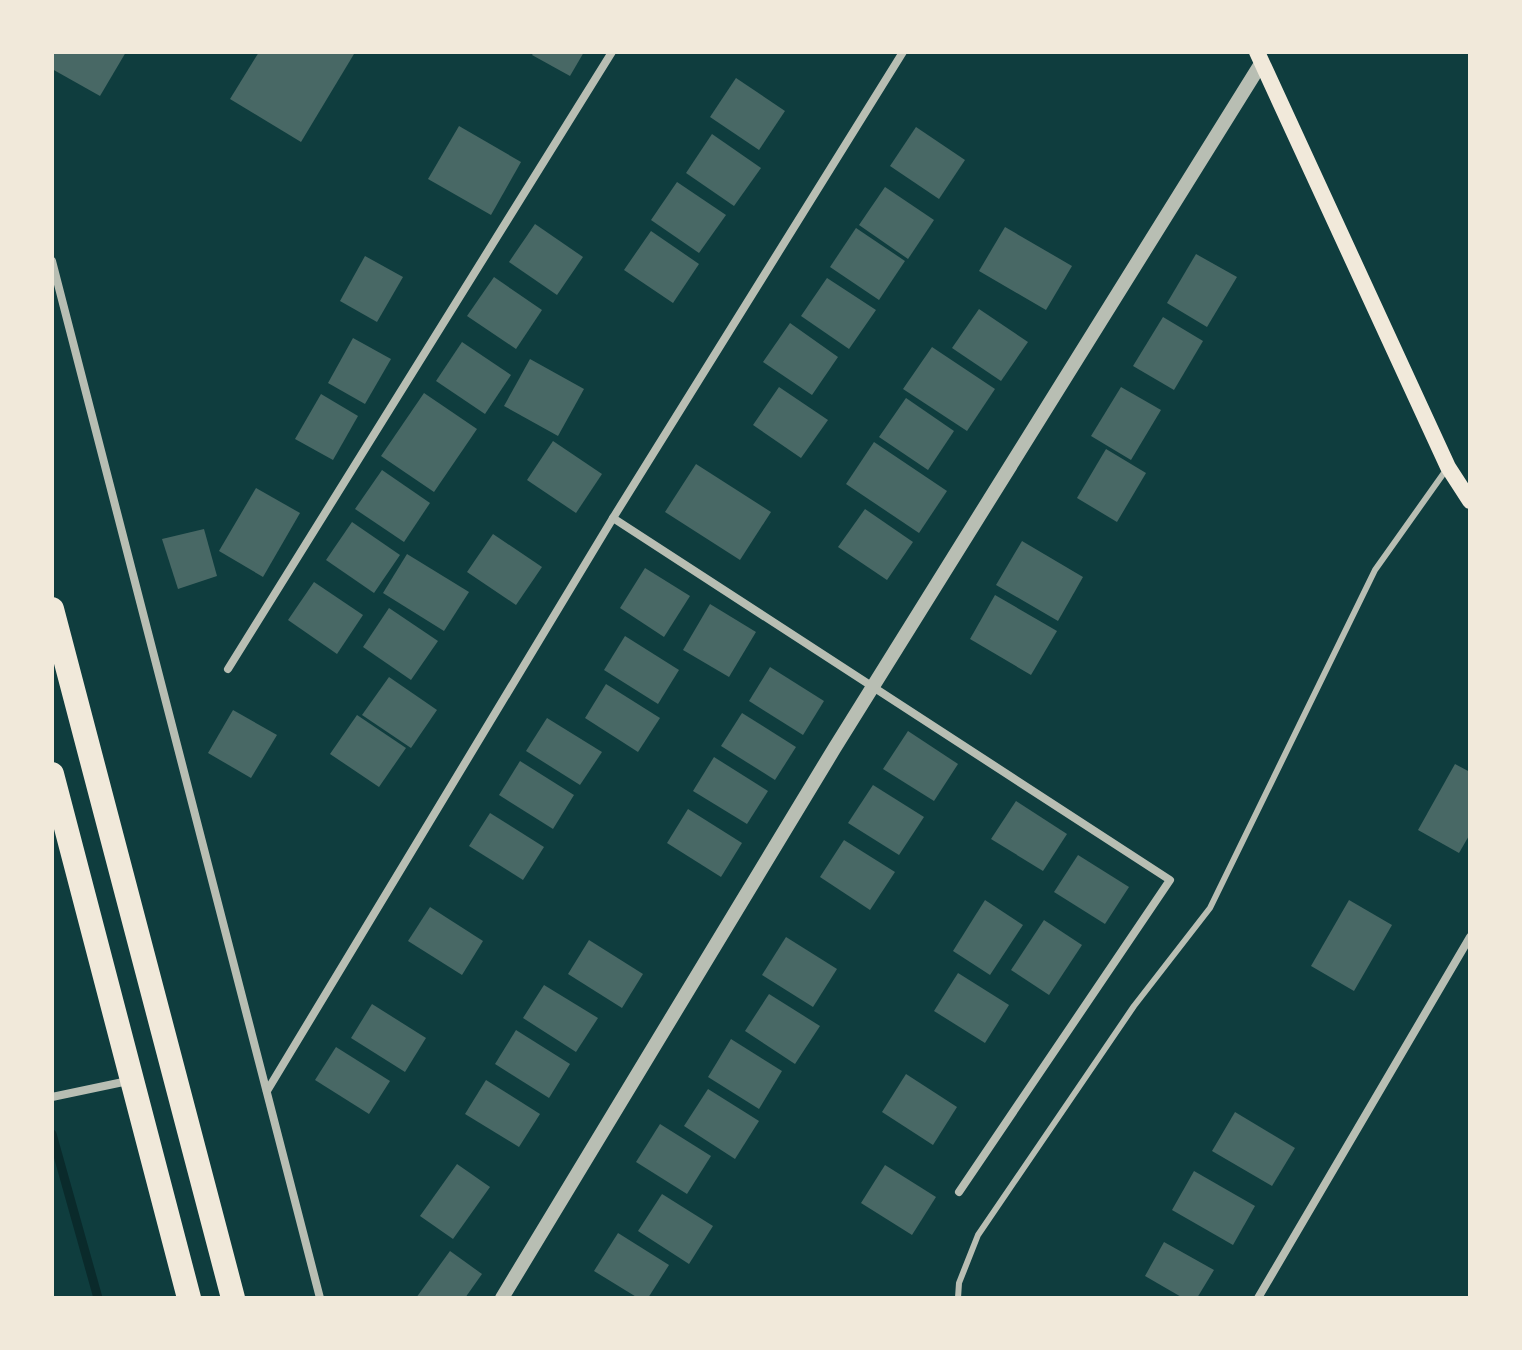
<svg xmlns="http://www.w3.org/2000/svg" width="1522" height="1350" font-family="'DM Sans',sans-serif">
<style>
.lines{fill:none;stroke-linecap:round;stroke-linejoin:round}
.stream{stroke:#0a2a2b;stroke-width:9}
.building{fill:#486865}
.service{stroke:#b8beb3;stroke-width:6}
.minor{stroke:#b8beb3;stroke-width:8}
.tertiary{stroke:#b8beb3;stroke-width:14}
.secondary{stroke:#f1e9da;stroke-width:16}
.motorway{stroke:#f1e9da;stroke-width:24}
</style>
<rect width="100%" height="100%" fill="#0f3d3e"/>
<g class="lines">
<polyline class="stream" points="52,1134 98,1298"/>
</g>
<g class="building">
<polygon points="52,52 126,52 100,96 52,69"/>
<polygon points="259,52 352,52 354,54 301,142 230,99"/>
<polygon points="534,52 584,52 570,76 532,55"/>
<polygon points="736,78 785,111 759,150 710,117"/>
<polygon points="459,126 521,162 491,215 428,179"/>
<polygon points="916,127 965,160 939,199 890,166"/>
<polygon points="712,134 761,168 734,206 686,173"/>
<polygon points="677,182 726,215 699,253 651,220"/>
<polygon points="885,187 934,220 908,259 859,225"/>
<polygon points="535,224 583,257 557,295 509,262"/>
<polygon points="1005,227 1072,266 1046,310 979,271"/>
<polygon points="856,228 905,261 879,300 830,267"/>
<polygon points="651,231 699,264 673,303 624,270"/>
<polygon points="1196,254 1237,277 1207,327 1167,303"/>
<polygon points="365,256 403,277 377,322 340,301"/>
<polygon points="494,277 542,310 516,349 467,316"/>
<polygon points="827,278 876,310 849,349 801,316"/>
<polygon points="979,309 1028,342 1001,381 952,348"/>
<polygon points="1163,317 1203,341 1174,390 1133,366"/>
<polygon points="790,323 838,357 812,395 763,362"/>
<polygon points="353,338 391,359 365,404 328,383"/>
<polygon points="462,342 511,375 485,414 436,381"/>
<polygon points="932,347 995,389 967,431 903,389"/>
<polygon points="530,359 584,389 558,436 504,406"/>
<polygon points="779,387 828,420 801,458 753,425"/>
<polygon points="1121,387 1161,410 1131,460 1091,436"/>
<polygon points="424,393 477,429 434,492 381,456"/>
<polygon points="321,394 358,416 333,460 295,439"/>
<polygon points="906,398 954,431 928,470 879,437"/>
<polygon points="553,441 602,474 576,513 527,480"/>
<polygon points="874,442 947,491 919,533 846,484"/>
<polygon points="1106,449 1146,473 1117,522 1077,498"/>
<polygon points="696,464 771,512 740,560 665,512"/>
<polygon points="382,470 430,503 404,542 355,509"/>
<polygon points="256,488 300,513 263,577 219,551"/>
<polygon points="865,509 913,542 887,580 838,547"/>
<polygon points="352,522 400,555 374,593 326,560"/>
<polygon points="204,529 217,576 178,589 162,539"/>
<polygon points="493,534 542,567 516,605 467,572"/>
<polygon points="1022,541 1083,577 1058,621 996,585"/>
<polygon points="407,554 469,592 444,631 383,593"/>
<polygon points="645,568 690,596 664,637 620,608"/>
<polygon points="314,582 363,615 337,654 288,620"/>
<polygon points="995,595 1057,631 1031,675 970,639"/>
<polygon points="710,604 756,632 729,677 683,650"/>
<polygon points="389,608 438,641 411,680 363,647"/>
<polygon points="625,636 679,670 658,704 604,670"/>
<polygon points="770,667 824,701 803,735 749,701"/>
<polygon points="389,677 437,710 411,748 362,715"/>
<polygon points="606,684 660,718 638,752 585,718"/>
<polygon points="233,710 277,735 251,778 208,753"/>
<polygon points="742,713 796,747 775,780 721,746"/>
<polygon points="357,715 406,748 379,787 330,754"/>
<polygon points="547,718 602,752 580,785 526,751"/>
<polygon points="908,731 958,764 934,801 883,769"/>
<polygon points="714,757 768,791 747,824 693,791"/>
<polygon points="520,761 574,795 553,829 499,795"/>
<polygon points="1455,764 1470,772 1470,834 1459,853 1418,830"/>
<polygon points="873,785 924,817 899,855 848,823"/>
<polygon points="1016,801 1067,834 1043,871 991,839"/>
<polygon points="688,809 742,843 721,877 667,843"/>
<polygon points="490,813 544,847 523,880 469,846"/>
<polygon points="844,840 895,872 870,910 820,877"/>
<polygon points="1078,855 1129,887 1105,924 1054,892"/>
<polygon points="985,900 1023,925 990,975 953,951"/>
<polygon points="1349,900 1392,925 1354,991 1311,966"/>
<polygon points="430,907 483,941 462,975 408,941"/>
<polygon points="1044,920 1082,945 1049,995 1011,970"/>
<polygon points="786,937 837,969 813,1007 762,975"/>
<polygon points="589,940 643,974 622,1008 568,974"/>
<polygon points="958,973 1009,1005 985,1043 934,1011"/>
<polygon points="544,985 598,1018 576,1052 523,1018"/>
<polygon points="769,994 820,1026 795,1064 745,1031"/>
<polygon points="372,1004 426,1038 405,1072 351,1038"/>
<polygon points="516,1030 570,1064 549,1098 495,1064"/>
<polygon points="731,1039 782,1071 759,1109 708,1077"/>
<polygon points="336,1047 390,1081 369,1114 315,1080"/>
<polygon points="906,1074 957,1107 933,1145 882,1112"/>
<polygon points="486,1080 540,1114 519,1147 465,1114"/>
<polygon points="708,1089 759,1121 735,1159 684,1126"/>
<polygon points="1235,1112 1295,1148 1272,1186 1212,1151"/>
<polygon points="660,1124 711,1156 687,1194 636,1162"/>
<polygon points="457,1164 490,1187 453,1239 420,1216"/>
<polygon points="885,1165 936,1197 912,1235 861,1203"/>
<polygon points="1194,1171 1255,1206 1233,1245 1172,1210"/>
<polygon points="662,1194 713,1226 689,1264 638,1231"/>
<polygon points="618,1233 669,1265 648,1298 638,1298 594,1271"/>
<polygon points="1164,1242 1214,1270 1197,1298 1183,1298 1145,1276"/>
<polygon points="450,1251 482,1274 465,1298 416,1298"/>
</g>
<g class="lines">
<polyline class="service" points="958,1298 959,1283 978,1235 1134,1006 1210,908 1375,570 1446,470"/>
<g class="minor">
<polyline points="52,261 320,1298"/>
<polyline points="613,518 1170,880 959,1192"/>
<polyline points="228,669 612,52"/>
<polyline points="267,1091 613,518 903,52"/>
<polyline points="52,1097 128,1081"/>
<polyline points="1258,1298 1470,937"/>
</g>
<polyline class="tertiary" points="502,1298 834,749 1262,62"/>
<polyline class="secondary" points="1257,52 1448,467 1470,501"/>
<g class="motorway">
<polyline points="52,609 233,1298"/>
<polyline points="52,774 189,1298"/>
</g>
</g>
<rect width="1522" height="1350" fill="none" stroke="#f1e9da" stroke-width="108"/>
</svg>
